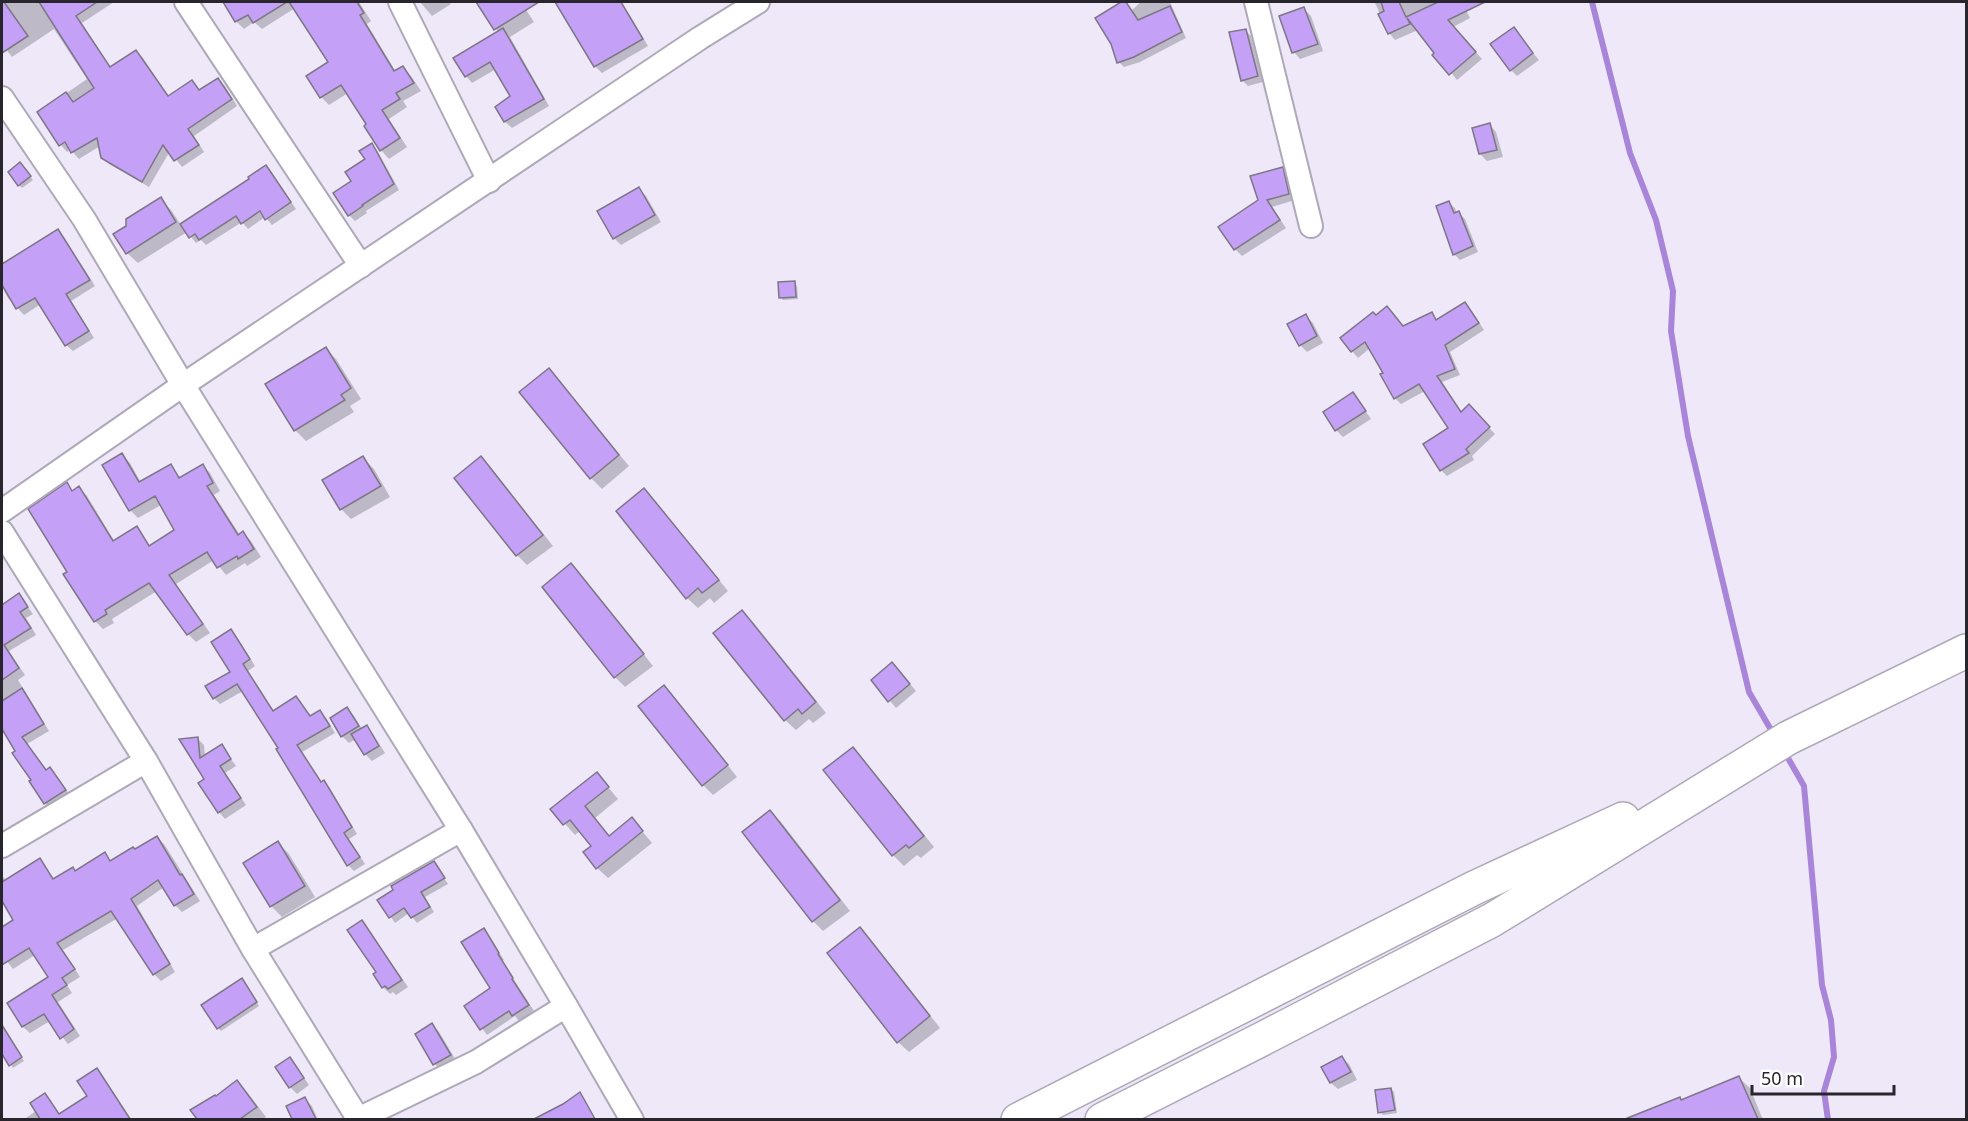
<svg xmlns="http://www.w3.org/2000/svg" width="1968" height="1121" font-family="'Noto Sans',sans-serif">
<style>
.shadow{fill:#0003}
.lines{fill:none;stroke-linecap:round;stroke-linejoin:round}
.stream{stroke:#a985d9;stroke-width:6}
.building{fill:#c5a0f7;stroke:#7c7686;stroke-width:1.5}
.minor-casing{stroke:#aea8b8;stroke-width:26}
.trunk-casing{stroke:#aea8b8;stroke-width:36}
.minor{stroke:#fff;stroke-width:22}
.trunk{stroke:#fff;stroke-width:33}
</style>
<rect width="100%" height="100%" fill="#eee8f9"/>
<g class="shadow">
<polygon points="2,2 114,2 82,23 111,68 136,52 143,58 169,97 192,82 200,91 218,79 225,86 237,106 194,136 204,152 182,167 170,151 149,187 109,164 102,157 100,146 79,159 70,149 67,152 61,145 39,112 87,79 54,29 12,57 2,44"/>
<polygon points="225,2 359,2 371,21 367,24 396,72 403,68 411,76 421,91 403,101 407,107 389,119 407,147 389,159 381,150 366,126 368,125 348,93 329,105 321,97 330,63 295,8 262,29 254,22 244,29 236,21"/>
<polygon points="420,2 449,2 451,4 432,16"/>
<polygon points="478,2 521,2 534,22 510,37 549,106 512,128 505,122 497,107 512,96 496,69 472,83 466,76 499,33"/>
<polygon points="557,2 614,2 619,9 622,7 629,14 648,46 602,73 595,66"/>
<polygon points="1124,2 1132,10 1141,2 1170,2 1186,38 1140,62 1124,67 1119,62 1113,43 1097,18"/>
<polygon points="1382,2 1462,2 1470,18 1453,27 1482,59 1457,80 1418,30 1395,40 1389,33 1375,3"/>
<polygon points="1304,9 1311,16 1323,51 1300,59 1294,52"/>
<polygon points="1513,29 1539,60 1517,76 1511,70"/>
<polygon points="1245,30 1251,36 1263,82 1248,86 1242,80"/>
<polygon points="1490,125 1496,132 1503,157 1487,161 1480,154"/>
<polygon points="371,145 377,150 399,190 366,211 367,213 355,221 349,215 353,182 367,160"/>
<polygon points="23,167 33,180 22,188 19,185"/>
<polygon points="1282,168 1289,175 1295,200 1272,207 1286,228 1242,256 1235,249 1259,201"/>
<polygon points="271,173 296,209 272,225 265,217 248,229 242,222 206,245 201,240 196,243 187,232 138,263 127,253 128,226 126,221 160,199 171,210 181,225"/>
<polygon points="639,189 646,196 661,222 621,245 615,239 599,212"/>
<polygon points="1449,203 1455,208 1457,214 1459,213 1465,219 1478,252 1460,260 1454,254"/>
<polygon points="58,231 64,237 95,286 71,301 94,338 73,351 66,345 41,304 24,315 8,298 2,287 2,261 4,264"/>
<polygon points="794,282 797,286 798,299 783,300 780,297"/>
<polygon points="1465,304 1471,310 1484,330 1450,352 1460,375 1442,382 1462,413 1469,407 1495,434 1472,456 1474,460 1447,476 1441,470 1450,429 1425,391 1401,404 1395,398 1385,373 1370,348 1358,358 1352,351 1376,317 1387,308 1404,327 1432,314 1438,321"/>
<polygon points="1306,316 1313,323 1323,343 1307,352 1300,345"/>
<polygon points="326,349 336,359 361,399 350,406 354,412 306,441 295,430 267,384"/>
<polygon points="549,370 629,466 602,489 591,478"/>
<polygon points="1353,394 1371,419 1343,437 1336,430 1325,412"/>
<polygon points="122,455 130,463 141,483 171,466 181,478 202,465 210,473 220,491 214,495 240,535 243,533 251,541 261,557 247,566 245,563 226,575 214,560 176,584 210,633 196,642 188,634 157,591 112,619 114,623 103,629 95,621 65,575 69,572 66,484 74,492 79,488 87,496 115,542 137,528 151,547 176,531 161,505 138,518 130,510"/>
<polygon points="363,458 374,469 390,497 351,519 341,509"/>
<polygon points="481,458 492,469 553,546 527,565 517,555"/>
<polygon points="644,490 655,501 728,591 714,603 710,598 698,608 687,598"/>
<polygon points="571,565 582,576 653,666 625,687 615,677"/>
<polygon points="19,595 33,614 26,618 36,635 9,651 25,675 18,680 49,731 27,744 47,771 50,769 57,776 71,797 51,810 45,803 2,726 2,680 3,679 2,677 2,607"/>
<polygon points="742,612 753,622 826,713 813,723 809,719 796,730 785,720"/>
<polygon points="231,631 237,637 255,666 248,671 274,712 296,698 312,717 320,712 326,718 335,733 302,752 322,783 324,782 330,788 357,834 349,839 365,864 354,871 348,865 280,748 243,691 220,704 214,698 232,672"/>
<polygon points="899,671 916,691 896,708 873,681"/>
<polygon points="664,687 675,698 737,777 713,795 703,785"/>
<polygon points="347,709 354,716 362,729 366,727 373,734 385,753 372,761 365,754 356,739 349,743 342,736"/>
<polygon points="197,738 204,745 205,756 221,746 236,766 225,773 246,805 225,819 219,812 206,779 182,740"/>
<polygon points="853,749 863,759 934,847 921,858 917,855 904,866 893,855"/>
<polygon points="597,774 618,799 595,818 610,837 632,819 652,843 608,878 597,868 593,846 581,830 575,835 552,809"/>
<polygon points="770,812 781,822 850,911 823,931 813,921"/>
<polygon points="157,838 164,844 200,901 182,912 175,905 164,887 137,906 175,972 161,981 154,974 118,918 63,950 80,977 67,985 72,993 58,1002 80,1036 68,1044 50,1021 30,1033 23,1027 9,1003 50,978 35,955 13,969 2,955 2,929 15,920 2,898 2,878 3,877 7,881 39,860 55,880 76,872 105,854 112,862"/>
<polygon points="278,843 289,854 315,897 282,917 271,906"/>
<polygon points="434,863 448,884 425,897 434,912 417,923 409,913 395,923 380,901"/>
<polygon points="361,922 368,929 408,987 396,995 393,992 390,994 383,987"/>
<polygon points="860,929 870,939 940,1028 909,1052 898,1042"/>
<polygon points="483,930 489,936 504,960 502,961 534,1011 519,1021 515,1016 487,1035 466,1006 492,989"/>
<polygon points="245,983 259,1006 221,1031 218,1028"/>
<polygon points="432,1025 439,1032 457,1062 441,1071 435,1064"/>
<polygon points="9,1038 24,1061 13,1068 2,1051 2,1043"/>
<polygon points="1342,1058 1349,1064 1357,1080 1338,1089 1331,1083"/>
<polygon points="290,1059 296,1066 309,1085 297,1094 290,1087"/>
<polygon points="96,1070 104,1078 132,1120 23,1120 36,1111 45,1095 60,1115 89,1096"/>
<polygon points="1739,1078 1750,1088 1763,1120 1648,1120 1645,1112 1682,1101"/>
<polygon points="237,1082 247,1092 266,1117 263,1120 198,1120 193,1111 216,1098"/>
<polygon points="1391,1089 1394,1092 1397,1113 1383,1115 1380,1112"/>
<polygon points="582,1097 595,1120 553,1120 549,1113"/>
<polygon points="305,1099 312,1106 318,1120 294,1120 288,1107"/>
</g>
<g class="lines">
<g class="stream">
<polyline points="1592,2 1630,153 1656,220 1673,291 1671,331 1688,436 1749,692 1774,735"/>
<polyline points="1784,751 1804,786 1822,985 1831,1020 1834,1057 1824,1091 1828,1120"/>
</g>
</g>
<g class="building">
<polygon points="2,2 4,2 28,36 2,53"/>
<polygon points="39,2 97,2 76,16 110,67 136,50 168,96 192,80 199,90 218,78 232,99 188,129 199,145 174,161 163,145 142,182 101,158 97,138 71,153 65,142 59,146 37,112 66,92 73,102 94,88"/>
<polygon points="223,2 287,2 253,23 248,15 235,22"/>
<polygon points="289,2 357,2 364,13 360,15 394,71 403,66 414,83 396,93 400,99 382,110 400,138 380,151 364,126 366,124 341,85 320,98 306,76 328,62"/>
<polygon points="476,2 539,2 494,30"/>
<polygon points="555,2 621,2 643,39 594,67"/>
<polygon points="1121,2 1126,2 1138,20 1170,6 1182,32 1134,57 1117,63 1111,44 1095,18"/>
<polygon points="1381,2 1399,2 1406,17 1438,2 1485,2 1448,20 1476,52 1449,75 1432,55 1434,53 1407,18 1410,24 1388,34 1378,14 1384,11"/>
<polygon points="1304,7 1318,44 1292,53 1279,16"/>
<polygon points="1514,27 1533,53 1510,71 1490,44"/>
<polygon points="503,28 544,99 504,122 495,107 510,96 490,62 465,77 453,58"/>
<polygon points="1246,29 1258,76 1241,81 1229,32"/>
<polygon points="1490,123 1497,150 1479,154 1472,128"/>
<polygon points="372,143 394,184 362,205 363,206 348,216 333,193 351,181 345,172 365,159 359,151"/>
<polygon points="20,162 31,176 18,186 8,172"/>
<polygon points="266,165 291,202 265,220 260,211 241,224 236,216 199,240 195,234 189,238 180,224 249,179 248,177"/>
<polygon points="1283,167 1289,194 1267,200 1280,220 1234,250 1218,227 1258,200 1250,176"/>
<polygon points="639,187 655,215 613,239 597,211"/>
<polygon points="161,197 176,222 126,254 113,234 126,226 126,219"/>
<polygon points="1449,201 1454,213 1459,211 1473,246 1453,255 1436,206"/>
<polygon points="58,229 90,280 66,294 89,331 65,346 35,298 16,309 2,285 2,264"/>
<polygon points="795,281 796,297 779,298 778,282"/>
<polygon points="1465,302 1479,323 1445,345 1455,369 1437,376 1461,412 1469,404 1490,427 1466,449 1469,453 1440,471 1423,444 1448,428 1419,384 1394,399 1380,374 1383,373 1365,342 1351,352 1340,338 1373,312 1376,315 1387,306 1403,326 1432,312 1436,320"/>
<polygon points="1306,314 1317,336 1299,346 1287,324"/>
<polygon points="326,347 351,388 341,395 345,400 294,431 265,384"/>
<polygon points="549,368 619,455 590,479 519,392"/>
<polygon points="1353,392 1366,411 1335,431 1323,412"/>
<polygon points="122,453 139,482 171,464 179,478 203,464 213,483 207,486 238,535 243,531 254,549 238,559 237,556 217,568 207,552 169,575 203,624 187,635 149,583 105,610 107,614 94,622 63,574 67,572 28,509 67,482 72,491 79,486 113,541 137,526 149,546 174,530 155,496 129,511 102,465"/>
<polygon points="363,456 381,486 340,510 322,480"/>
<polygon points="481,456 543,535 516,556 454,478"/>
<polygon points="644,488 719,580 702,593 698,588 686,599 616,511"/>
<polygon points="571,563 644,654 614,678 542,587"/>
<polygon points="19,593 28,607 20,612 31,628 4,645 19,668 2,680 2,605"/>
<polygon points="742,610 816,702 802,714 798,709 784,721 713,633"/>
<polygon points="231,629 250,659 243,664 273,711 296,696 310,716 320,710 330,726 297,745 321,782 324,780 352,827 344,833 360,857 347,866 276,749 278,748 237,684 213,699 205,686 230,672 211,642"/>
<polygon points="892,662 910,684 888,702 871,680"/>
<polygon points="664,685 728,765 702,786 638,706"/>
<polygon points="22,688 44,724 22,737 46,770 50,767 66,790 44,804 29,781 31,780 12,753 15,751 2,729 2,701"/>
<polygon points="347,707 359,726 341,737 330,718"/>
<polygon points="367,725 379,746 364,755 351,734"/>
<polygon points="198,737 200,758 222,744 231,759 220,766 241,798 218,813 198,783 204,779 179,739"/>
<polygon points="853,747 924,836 909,848 906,845 892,856 823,770"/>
<polygon points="597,772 609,787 585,806 609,836 632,817 643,831 596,869 583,852 591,846 570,820 563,825 550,809"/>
<polygon points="770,810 840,900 812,922 742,832"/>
<polygon points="157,836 180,875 182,874 194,894 174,906 158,880 131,899 170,964 153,975 111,911 57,943 75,969 62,978 67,985 52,995 74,1029 60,1039 44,1014 22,1027 7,1003 48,977 29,948 2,965 2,927 13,920 2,901 2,882 40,858 53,879 73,867 75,871 105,852 110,861 133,847 135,849"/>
<polygon points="278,841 305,886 270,907 243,863"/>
<polygon points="434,861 445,878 421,892 430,907 411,918 404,908 389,918 377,900 393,890 391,886"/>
<polygon points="362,920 402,980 388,989 385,986 382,988 373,974 376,972 347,930"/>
<polygon points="860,927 930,1016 897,1043 827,953"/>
<polygon points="484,928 499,953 498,954 513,978 512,979 529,1005 512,1016 509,1011 480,1030 464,1006 490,988 461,942"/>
<polygon points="242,978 257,1002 217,1029 201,1005"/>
<polygon points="432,1023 451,1055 433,1065 415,1034"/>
<polygon points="2,1025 22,1057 9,1066 2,1054"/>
<polygon points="1342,1056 1351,1072 1330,1083 1321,1067"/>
<polygon points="290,1057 304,1078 289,1088 275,1067"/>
<polygon points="97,1068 130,1119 40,1119 30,1103 45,1093 59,1114 87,1096 77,1081"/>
<polygon points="1739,1076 1758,1119 1625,1119 1680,1097 1681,1100"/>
<polygon points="237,1080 257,1107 240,1119 197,1119 190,1110 215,1095 216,1096"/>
<polygon points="1391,1088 1395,1110 1378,1113 1375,1090"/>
<polygon points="580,1092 595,1119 534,1119 563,1104"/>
<polygon points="305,1097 316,1119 292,1119 286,1106"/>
</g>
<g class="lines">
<defs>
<g id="minor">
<polyline points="186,2 361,266"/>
<polyline points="400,2 489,181"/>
<polyline points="1256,2 1311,226"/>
<polyline points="2,98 84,219 183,385 461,830 566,1006 632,1120"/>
<polyline points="2,511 183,385 700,38 758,2"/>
<polyline points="2,532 146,761 253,949 359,1120"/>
<polyline points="2,846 146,761"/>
<polyline points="253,949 461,830"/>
<polyline points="356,1120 476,1062 566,1006"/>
</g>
<g id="trunk">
<polyline points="1018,1120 1474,888 1623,819"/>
<polyline points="1102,1120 1264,1038 1492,920 1788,738 1966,651"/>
</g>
</defs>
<use href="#minor" class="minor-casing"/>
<use href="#trunk" class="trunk-casing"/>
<use href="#minor" class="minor"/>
<use href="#trunk" class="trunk"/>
</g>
<rect width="1968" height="1121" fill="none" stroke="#28262c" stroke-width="6"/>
<path d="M1752 1085v9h142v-9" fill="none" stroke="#28262c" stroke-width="3"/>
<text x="1761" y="1085" font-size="18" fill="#28262c" stroke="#ffffff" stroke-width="4.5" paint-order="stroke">50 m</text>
</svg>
